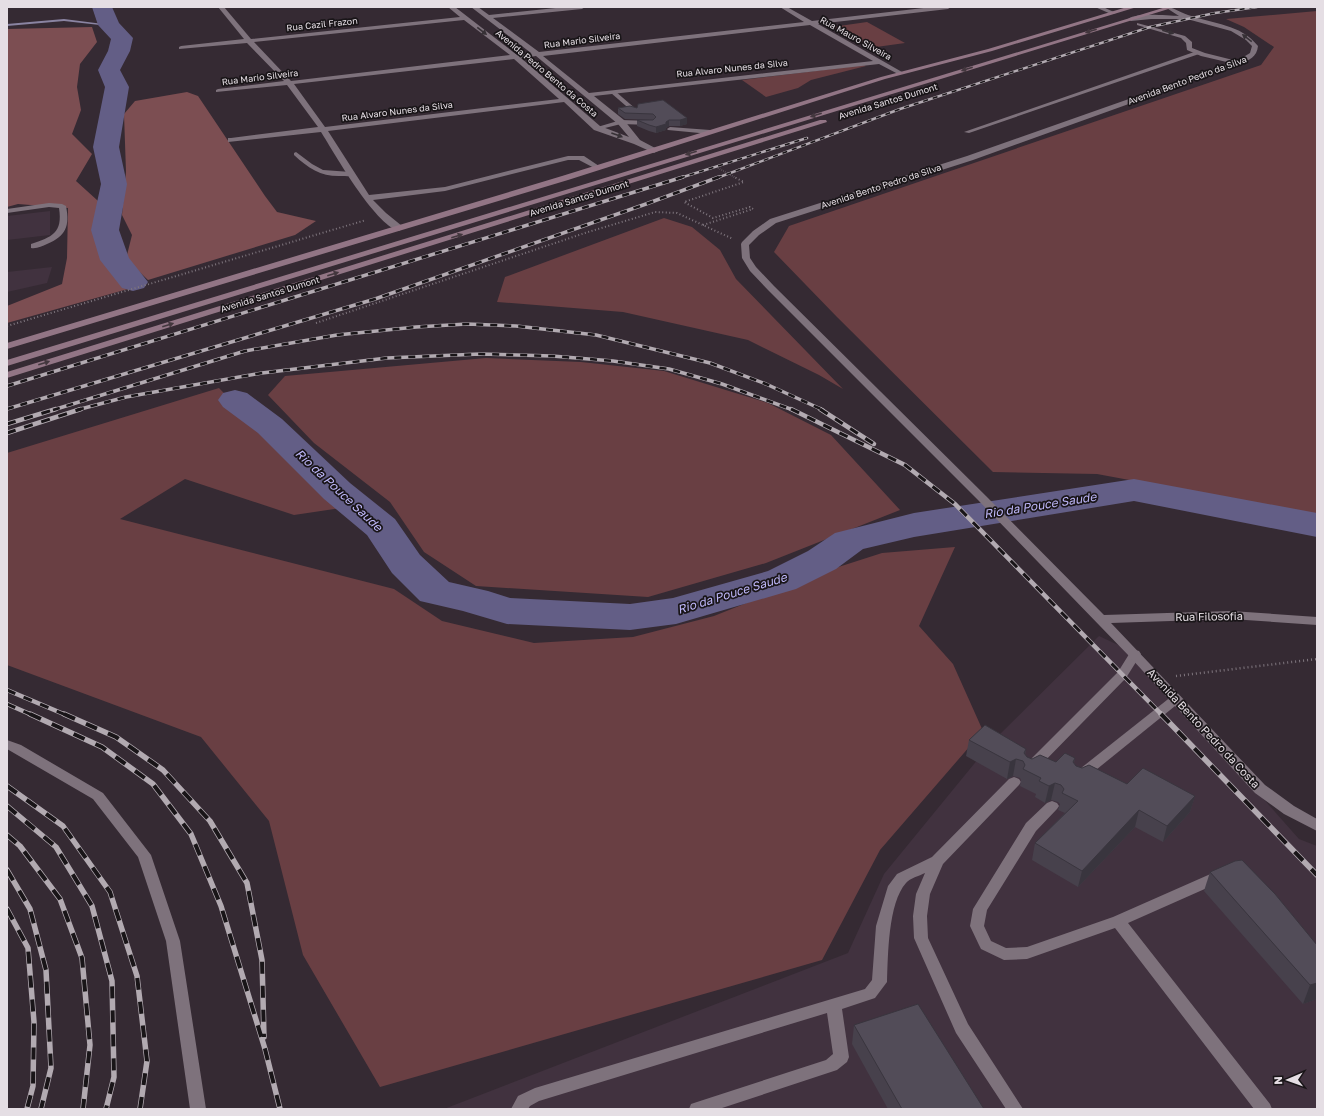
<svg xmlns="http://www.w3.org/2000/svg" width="1324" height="1116" font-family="'Golos Text',sans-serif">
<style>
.built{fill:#41323f}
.green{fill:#693f43}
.forest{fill:#7c4e52}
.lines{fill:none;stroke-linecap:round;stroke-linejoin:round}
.stream{fill:#8a84a2;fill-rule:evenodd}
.river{fill:#635e86;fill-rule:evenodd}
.path-far2{stroke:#7f767e;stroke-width:1.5;stroke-dasharray:0.5 1.5;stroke-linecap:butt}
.path-far1{stroke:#7f767e;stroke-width:2;stroke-dasharray:1 2.5;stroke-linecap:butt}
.path{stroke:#7f767e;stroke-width:2.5;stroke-dasharray:1 3;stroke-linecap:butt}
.lane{fill:#7e727c;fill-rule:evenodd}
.street{fill:#7e727c;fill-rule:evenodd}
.secondary{fill:#927585;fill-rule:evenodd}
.rail-far3-casing{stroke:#b2aab1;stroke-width:2.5}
.rail-far2-casing{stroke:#b2aab1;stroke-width:3.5}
.rail-far1-casing{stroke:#b2aab1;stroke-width:4.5}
.rail-casing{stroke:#b2aab1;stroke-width:5.5}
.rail-far3{stroke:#191518;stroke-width:1.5;stroke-dasharray:5;stroke-linecap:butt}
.rail-far2{stroke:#191518;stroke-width:2.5;stroke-dasharray:7;stroke-linecap:butt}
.rail-far1{stroke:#191518;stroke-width:3;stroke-dasharray:9;stroke-linecap:butt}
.rail{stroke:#191518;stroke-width:4;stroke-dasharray:12;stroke-linecap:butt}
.wall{fill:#47414c}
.shaded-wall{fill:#39353e}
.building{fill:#524c58;stroke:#39353e}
.oneway{fill:#373136}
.oneway2{fill:#43373e}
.labels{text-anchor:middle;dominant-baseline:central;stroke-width:3.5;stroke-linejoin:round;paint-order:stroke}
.far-street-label{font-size:9px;fill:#e5dee4;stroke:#191518}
.street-label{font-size:11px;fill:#e5dee4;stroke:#191518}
.water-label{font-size:12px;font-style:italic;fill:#bfb8fa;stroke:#191518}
</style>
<rect width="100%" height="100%" fill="#352a33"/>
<g class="built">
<polygon points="50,211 50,235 7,240 7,216"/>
<polygon points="52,267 47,283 7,292 7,272"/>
<polygon points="1099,636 1133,652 1299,839 1317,846 1317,1109 444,1109 848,953 884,874 992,742"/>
</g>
<g class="green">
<polygon points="1317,11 1317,515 1097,474 993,472 837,317 774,252 789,226 1261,65 1274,47 1244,27 1226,19"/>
<polygon points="867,22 905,43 869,48 832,27"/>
<polygon points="864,65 866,66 811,80 798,88 766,97 742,80"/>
<polygon points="664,218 692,227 720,250 736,279 843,389 819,375 748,340 623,312 497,302 505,277"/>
<polygon points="486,358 581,362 664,371 768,403 831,435 900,510 766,563 648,597 476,586 424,552 390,502 314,443 268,395 285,376"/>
<polygon points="219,388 245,415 341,508 294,515 185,479 120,519 394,589 442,621 534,643 633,637 714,616 826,571 882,553 955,547 919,626 953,664 983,731 880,850 822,960 380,1087 303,955 269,821 201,737 7,665 7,453"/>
</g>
<g class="forest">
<polygon points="92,27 97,42 80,64 77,87 81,110 72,134 92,154 76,181 108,210 105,255 128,289 7,323 7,306 62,284 67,258 68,208 18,204 7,207 7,29"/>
<polygon points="187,92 198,96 265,196 277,212 316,221 295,235 148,280 126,259 132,235 122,215 126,172 124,114 135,101"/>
</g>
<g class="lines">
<polygon class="stream" points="64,19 111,25 109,26 64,21 7,26 7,24"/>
<g class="river">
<polygon points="92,7 112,7 119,23 133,38 130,51 120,70 129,87 119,147 127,184 119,230 129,258 148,282 144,288 133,291 122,288 100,260 91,230 101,184 93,147 105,87 98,70 108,51 111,39 98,25"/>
<polygon points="235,390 247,393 282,419 350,483 395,519 420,555 449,582 488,591 510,598 630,604 673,598 768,571 808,551 835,533 914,513 1134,479 1317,513 1317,537 1134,501 914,537 863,549 836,569 796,589 676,624 630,630 507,624 463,611 420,601 392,573 367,535 324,499 258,433 223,407 218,400 223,393"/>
</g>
<polyline class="path-far2" points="718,168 736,178"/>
<g class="path-far1">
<polyline points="703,225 753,209 750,207 713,218 684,202 744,182 734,177"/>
<polyline points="316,323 588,232 655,212 677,213 733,239"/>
<polyline points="7,326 366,220"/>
</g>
<polyline class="path" points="1176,676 1317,659"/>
<g class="lane">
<polygon points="1197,51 1200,53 1199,54 969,133 964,132"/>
<polygon points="611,91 615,91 637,110 637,112 633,112 611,93"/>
<polygon points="621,120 651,121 654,123 651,125 621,124 597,130 594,128"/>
<polygon points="670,127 710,130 713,132 710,134 668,130 667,129"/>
<path d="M296 152 312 164 323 170 351 172 355 174C351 177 347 176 342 176 322 177 309 169 294 155V153Z"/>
<path d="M49 203 62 204 66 206C70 226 66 236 47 244 42 246 37 249 31 248V244C52 237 63 233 59 208L49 207 7 213V209Z"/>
<polygon points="1135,650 1139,651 1141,654 1126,678 1036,770 1031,772 1026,770 1024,767 1026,764 1118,672 1131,651"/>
<polygon points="1176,695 1180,696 1182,699 1180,702 1086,778 1081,780 1076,778 1074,775 1076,772 1172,696"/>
<polygon points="7,740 21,745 103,793 151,855 180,941 206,1109 190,1109 166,941 138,857 93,799 7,749"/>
<path d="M1014 777 1019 779 1021 782 1019 785 943 864 930 894 927 916 928 938 968 1024 1023 1109H1006L956 1033 914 938 913 916 916 894 925 873C919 876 910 878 906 883 888 903 888 956 887 982L875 998 842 1009 849 1057 847 1062 837 1070 719 1109H689L691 1104 697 1102 826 1060 833 1054 827 1013 539 1101 530 1106 528 1109H511L518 1096 535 1088 865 989 872 980 876 926 888 886 897 874 932 857 1009 779Z"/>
<polygon points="1052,801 1057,803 1059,806 1057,809 1036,831 987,910 984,926 991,941 1006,948 1027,947 1113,917 1215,872 1220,871 1225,872 1227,876 1225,880 1128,923 1270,1104 1272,1109 1254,1109 1115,928 1027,959 1004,960 981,949 979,945 970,926 973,909 1026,823 1047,803"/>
</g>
<g class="street">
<path d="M218 7H224L251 39 460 17 448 7H455L517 55 531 53 471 7H478L489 15 565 7H585L582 9 493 18 539 52 804 22 780 7H787L812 21 932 7H951L948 9 818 24 902 72V74H898L879 64 594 96 624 120 640 140 657 149 658 151 654 153 634 144 594 130 564 102 328 131 369 195 445 187 568 156H584L602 168 598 170 579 160H568L445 191 373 200 386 213 402 226 403 228 399 231C374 224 335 154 321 132L228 142V138H231L318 127 287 85 216 92V90L218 89 284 81 247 43 179 49V47L181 46 244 39ZM464 20 510 55 291 81 254 42ZM810 25 873 61 589 93 543 56ZM536 56 618 124 629 137 600 126 521 58ZM514 59 559 99 325 127 294 84Z"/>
<polygon points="1095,7 1103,7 1116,13 1111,14"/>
<path d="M1165 7C1174 7 1179 12 1188 15 1213 24 1241 24 1258 46 1257 57 1249 60 1240 64L973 160 776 223 759 235 749 245 750 258 756 267 774 286 986 496 1104 615 1231 611 1317 617V625L1231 619 1111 623 1265 785 1294 806 1317 819V831L1284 814 1255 793 1130 657 978 500 768 290 750 271 742 258 741 244 742 242 753 231 770 219 967 156 1231 63 1201 56 1187 50 1186 43 1181 38 1137 25V23L1185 36 1192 42V48L1205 53 1237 61 1250 53 1252 46 1246 40 1231 31 1187 19H1151L1131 21 1128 19C1138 12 1167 16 1179 16Z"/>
</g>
<g class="secondary">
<polygon points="1127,7 1137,7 992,51 885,79 568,180 7,349 7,343 562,176 881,77 988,49"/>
<polygon points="1166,7 1175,7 7,366 7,360"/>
<polygon points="820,120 826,120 827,122 7,378 7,372"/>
</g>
<defs>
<g id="rail-far3">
<polyline points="680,178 807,138"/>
<polyline points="717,178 900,109 1150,27 1215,13 1257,7"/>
</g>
<g id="rail-far2">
<polyline points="7,386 683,177"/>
<polyline points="7,409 375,299 646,204 719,177"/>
<polyline points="53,410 245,351 337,335 416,327 467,324 516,326 596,335 710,363 766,384 823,410"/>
<polyline points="77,410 126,397 262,373 387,358 480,354 552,356 613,361 669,369 722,384 793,410"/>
</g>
<g id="rail-far1">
<polyline points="791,409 905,465 955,504 1162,715"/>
<polyline points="820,409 874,444"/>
<polyline points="7,424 56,409"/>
<polyline points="7,433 81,409"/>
<polyline points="7,690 66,715"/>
<polyline points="7,704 32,715"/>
</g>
<g id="rail">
<polyline points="30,714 102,747 153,784 191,834 221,906 265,1049 280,1109"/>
<polyline points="64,714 116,737 163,770 210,821 247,883 262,960 264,1037"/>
<polyline points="1161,714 1317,875"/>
<polyline points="7,786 63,826 110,892 137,976 147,1061 140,1109"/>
<polyline points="7,806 56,847 92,906 112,981 114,1077 106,1109"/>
<polyline points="7,835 20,846 60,899 82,958 90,1045 83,1109"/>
<polyline points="7,870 30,909 46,970 51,1068 41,1109"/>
<polyline points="7,909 28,948 34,1022 33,1086 27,1109"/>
</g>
</defs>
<use href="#rail-far3" class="rail-far3-casing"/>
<use href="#rail-far2" class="rail-far2-casing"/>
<use href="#rail-far1" class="rail-far1-casing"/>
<use href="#rail" class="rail-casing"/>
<use href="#rail-far3" class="rail-far3"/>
<use href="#rail-far2" class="rail-far2"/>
<use href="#rail-far1" class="rail-far1"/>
<use href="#rail" class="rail"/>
</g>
<g class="wall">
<polygon points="663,100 687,124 680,126 669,126 666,128 666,130 656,133 649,131 637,126 637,120 653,120 625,119 618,114 618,108 637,108"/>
<polygon points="969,740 1026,749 1025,755 1027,757 1032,759 1056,762 1075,758 1074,763 1076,766 1127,784 1195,796 1190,812 1163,842 1135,827 1078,887 1032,860 1035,843 1065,813 1058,810 1060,804 1058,802 1051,800 1045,803 1035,797 1036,794 1020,786 1021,780 1020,778 1013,776 1007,779 966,756"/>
<polygon points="1210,872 1317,945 1317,999 1303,1004 1204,891"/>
<polygon points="854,1025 984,1109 888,1109 852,1044"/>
</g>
<g class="shaded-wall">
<polygon points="687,118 687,124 680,126 680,120"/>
<polygon points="669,120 669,126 666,128 666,122"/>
<polygon points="666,124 666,130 656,133 656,127"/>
<polygon points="1016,759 1013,776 1007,779 1010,762"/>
<polygon points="1055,783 1051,800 1045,803 1049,786"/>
<polygon points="1195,796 1190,812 1163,842 1167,826"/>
<polygon points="1139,810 1135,827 1078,887 1082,871"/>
<polygon points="1317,983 1317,999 1303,1004 1310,985"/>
</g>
<g class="building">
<polygon points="663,100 687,118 680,120 669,120 666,122 666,124 656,127 649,125 637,120 653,120 656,117 653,114 625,113 618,108 630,106 637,108 638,104"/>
<polygon points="985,725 1026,749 1024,753 1027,757 1032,759 1040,755 1056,762 1065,753 1075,758 1073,762 1076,766 1082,768 1089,765 1127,784 1143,768 1195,796 1167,826 1139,810 1082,871 1035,843 1078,801 1062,793 1064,789 1061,785 1055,783 1049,786 1039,781 1041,778 1023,769 1025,765 1023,761 1016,759 1010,762 969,740"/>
<polygon points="1242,860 1275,894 1317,945 1317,983 1310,985 1210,872 1235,861"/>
<polygon points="918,1004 984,1109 902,1109 854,1025"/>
</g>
<defs><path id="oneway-solid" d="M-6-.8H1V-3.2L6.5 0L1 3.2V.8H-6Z"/></defs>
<g class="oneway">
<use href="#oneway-solid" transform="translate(482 31) rotate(38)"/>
<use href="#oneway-solid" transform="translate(1168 32) rotate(16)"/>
<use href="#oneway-solid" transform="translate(1247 38) rotate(-143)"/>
<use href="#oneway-solid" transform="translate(617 135) rotate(20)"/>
</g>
<g class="oneway2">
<use href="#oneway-solid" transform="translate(1091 31) rotate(163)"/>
<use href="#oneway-solid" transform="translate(967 69) rotate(163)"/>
<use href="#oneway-solid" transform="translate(816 115) rotate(163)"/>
<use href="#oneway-solid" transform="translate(691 153) rotate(163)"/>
<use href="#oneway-solid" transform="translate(457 236) rotate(-17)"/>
<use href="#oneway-solid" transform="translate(333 274) rotate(-17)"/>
<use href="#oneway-solid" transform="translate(168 325) rotate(-17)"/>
<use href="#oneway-solid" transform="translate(44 363) rotate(-17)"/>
</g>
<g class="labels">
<g class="far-street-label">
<text transform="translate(322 24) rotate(-6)">Rua Cazil Frazon</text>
<text transform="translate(856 38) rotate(29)">Rua Mauro Silveira</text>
<text transform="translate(582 40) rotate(-7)">Rua Mario Silveira</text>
<text transform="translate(732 68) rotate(-6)">Rua Alvaro Nunes da Silva</text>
<text transform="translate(547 73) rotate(40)">Avenida Pedro Bento da Costa</text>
<text transform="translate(260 77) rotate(-7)">Rua Mario Silveira</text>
<text transform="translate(1187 80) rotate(-20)">Avenida Bento Pedro da Silva</text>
<text transform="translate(888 101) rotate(-17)">Avenida Santos Dumont</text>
<text transform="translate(397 111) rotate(-7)">Rua Alvaro Nunes da Silva</text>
<text transform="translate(881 186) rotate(-18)">Avenida Bento Pedro da Silva</text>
<text transform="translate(579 198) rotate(-17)">Avenida Santos Dumont</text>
<text transform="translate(270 294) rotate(-17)">Avenida Santos Dumont</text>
</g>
<g class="street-label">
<text transform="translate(1209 616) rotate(-1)">Rua Filosofia</text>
<text transform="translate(1204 728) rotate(47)">Avenida Bento Pedro da Costa</text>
</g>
<g class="water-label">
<text transform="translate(339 490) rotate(43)">Rio da Pouce Saude</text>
<text transform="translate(1040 505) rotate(-9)">Rio da Pouce Saude</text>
<text transform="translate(732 593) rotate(-17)">Rio da Pouce Saude</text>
</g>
</g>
<rect width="1324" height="1116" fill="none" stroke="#e5dee4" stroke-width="16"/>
<g transform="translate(1288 1080) rotate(268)" stroke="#191518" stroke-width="3" paint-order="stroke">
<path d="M0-3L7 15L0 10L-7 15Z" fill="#e5dee4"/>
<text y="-6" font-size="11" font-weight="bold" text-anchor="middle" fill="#e5dee4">N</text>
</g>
</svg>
